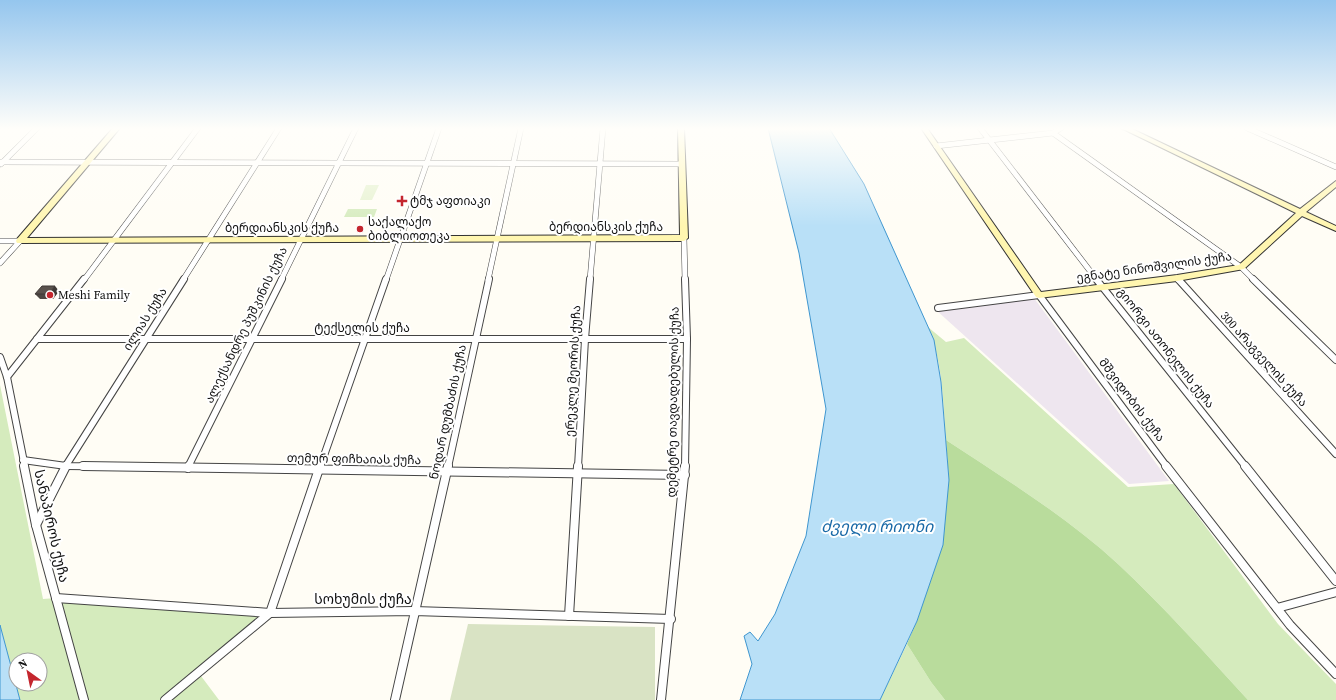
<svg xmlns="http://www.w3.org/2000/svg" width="1336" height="700" font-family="'Source Serif 4','Noto Sans Georgian',serif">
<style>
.industrial{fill:#eee6ef}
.green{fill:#d5ebbd;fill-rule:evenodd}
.forest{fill:#b9dc9c}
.cemetery{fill:#d9e3c4}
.pitch{fill:#e6f2cf}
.water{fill:#b9e0f7;stroke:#3f96cf}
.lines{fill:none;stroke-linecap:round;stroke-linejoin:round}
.street-far2-casing{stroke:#444;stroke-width:6}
.street-far1-casing{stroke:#444;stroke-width:8}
.street-casing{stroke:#444;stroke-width:10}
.secondary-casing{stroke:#333;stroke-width:2}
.street-far2{stroke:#fff;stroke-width:5}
.street-far1{stroke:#fff;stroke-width:6}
.street{stroke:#fff;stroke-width:8}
.secondary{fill:#fff6b0;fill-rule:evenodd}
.wall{fill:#4d4742}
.shaded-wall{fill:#3f3936}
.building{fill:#5a524d;stroke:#3f3936}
.poi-dot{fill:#c4262e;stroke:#fff;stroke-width:1.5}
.labels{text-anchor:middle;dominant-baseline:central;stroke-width:4;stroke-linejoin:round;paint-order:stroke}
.poi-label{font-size:12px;fill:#111;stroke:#fff;text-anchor:start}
.street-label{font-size:12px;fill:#111;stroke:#fff}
.near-street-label{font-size:14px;fill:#111;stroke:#fff}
.near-water-label{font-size:16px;font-style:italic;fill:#1768a6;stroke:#fff}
</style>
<rect width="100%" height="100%" fill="#fffdf5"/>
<polygon class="industrial" points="1034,298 1169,481 1129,484 936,310"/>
<g class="green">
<polygon points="348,209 377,209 374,217 344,217"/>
<path d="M928 327 946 342 964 338 1128 487 1174 484 1278 624 1336 684V700H1248C1206 654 1164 607 1118 564 1066 516 1005 479 946 440 943 403 943 362 928 327Z"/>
<path d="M0 385 43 599 56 598 270 613 198 672 219 700H20L0 625ZM16 660H40V684H16Z"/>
<polygon points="907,644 931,682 945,700 880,700"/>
</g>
<path class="forest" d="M946 440C1005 479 1066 516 1118 564 1164 607 1206 654 1248 700H945L931 682 907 644 917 621 949 480Z"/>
<polygon class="cemetery" points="468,624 655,627 655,700 450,700"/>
<polygon class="pitch" points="366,185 379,185 372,200 360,200"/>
<g class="water">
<polygon points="768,128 829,128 864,184 934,340 941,382 949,480 943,545 917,621 880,700 740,700 752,664 744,636 750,632 758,641 775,614 806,536 826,409 799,253"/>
<polygon points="0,625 20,700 0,700"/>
</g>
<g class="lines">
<defs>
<g id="street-far2">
<polyline points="980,128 1097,280"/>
<polyline points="1247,128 1336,167"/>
<polyline points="1053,133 1241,267 1254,280"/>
<polyline points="936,146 1053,133 1061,128"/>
<polyline points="0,162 682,164"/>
<polyline points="1,164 37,128"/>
<polyline points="684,238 685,280"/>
<polyline points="0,241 20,241"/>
<polyline points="0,263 20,241"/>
<polyline points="1177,278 1178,280"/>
<polyline points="84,280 198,128"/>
<polyline points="183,280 279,128"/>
<polyline points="281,280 356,128"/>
<polyline points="386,280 439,128"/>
<polyline points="488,280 521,128"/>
<polyline points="590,280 603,128"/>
</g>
<g id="street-far1">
<polyline points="1096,279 1246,467"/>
<polyline points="1178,279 1336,454"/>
<polyline points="1253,279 1336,360"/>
<polyline points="938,308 1039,295 1167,467"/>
<polyline points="37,339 687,339"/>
<polyline points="0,357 7,377 25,467"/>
<polyline points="7,377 84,279"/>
<polyline points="23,460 66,466 152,467"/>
<polyline points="65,467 184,279"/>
<polyline points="188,467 282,279"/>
<polyline points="320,467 386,279"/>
<polyline points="448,467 489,279"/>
<polyline points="578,467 585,339 590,279"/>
<polyline points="685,467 687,339 685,279"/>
</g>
<g id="street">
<polyline points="24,466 36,525 84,700"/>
<polyline points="83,466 685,475"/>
<polyline points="1166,466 1290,625 1336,674"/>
<polyline points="1245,466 1336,581"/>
<polyline points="188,468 189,466"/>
<polyline points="36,525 66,466"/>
<polyline points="56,598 270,613 414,611 671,619"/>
<polyline points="1277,608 1336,592"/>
<polyline points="569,616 578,466"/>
<polyline points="165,700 270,613 320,466"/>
<polyline points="395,700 448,466"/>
<polyline points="661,700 685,466"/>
</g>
<g id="secondary">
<polygon points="113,128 120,128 27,238 680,235 678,128 684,128 688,238 684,241 17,243 16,241 17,239"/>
<polygon points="921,128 927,128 1041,292 1177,275 1239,265 1296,213 1121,128 1130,128 1300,209 1336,181 1336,187 1306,212 1336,226 1336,231 1302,216 1244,269 1177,281 1039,298 1036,297"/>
</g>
</defs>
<use href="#street-far2" class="street-far2-casing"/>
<use href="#street-far1" class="street-far1-casing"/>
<use href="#street" class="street-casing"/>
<use href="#secondary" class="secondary-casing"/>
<use href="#street-far2" class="street-far2"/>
<use href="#street-far1" class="street-far1"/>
<use href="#street" class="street"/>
<use href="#secondary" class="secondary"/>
</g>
<polygon class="wall" points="59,291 53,299 40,299 35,294"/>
<polygon class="shaded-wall" points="55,286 59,291 53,299 48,294"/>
<polygon class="building" points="42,286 55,286 48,294 35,294"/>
<linearGradient id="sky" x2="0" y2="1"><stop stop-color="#95c6ee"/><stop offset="0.57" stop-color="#fffefa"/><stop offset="1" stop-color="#fffefa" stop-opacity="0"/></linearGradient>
<rect width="1336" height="226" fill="url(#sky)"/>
<g class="poi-dot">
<path d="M400 195h4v4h4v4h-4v4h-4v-4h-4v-4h4z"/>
<circle cx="360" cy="229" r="4"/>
<circle cx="50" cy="295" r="4"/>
</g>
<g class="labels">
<g class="poi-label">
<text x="410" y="201">ტმჯ აფთიაკი</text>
<text x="368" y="222">საქალაქო<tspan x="368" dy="14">ბიბლიოთეკა</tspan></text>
<text x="58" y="295">Meshi Family</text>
</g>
<g class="street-label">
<text x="606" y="227">ბერდიანსკის ქუჩა</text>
<text x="282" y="228">ბერდიანსკის ქუჩა</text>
<text transform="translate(1154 267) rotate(-8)">ეგნატე ნინოშვილის ქუჩა</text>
<text transform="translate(145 319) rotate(-58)">ილიას ქუჩა</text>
<text transform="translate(246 325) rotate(-64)">ალექსანდრე პუშკინის ქუჩა</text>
<text x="362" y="328">ტექსელის ქუჩა</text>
<text transform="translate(1166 348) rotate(52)">გიორგი ათონელის ქუჩა</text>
<text transform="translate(1264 359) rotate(48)">300 არაგველის ქუჩა</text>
<text transform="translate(573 371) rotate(-87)">ერეკლე მეორის ქუჩა</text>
<text transform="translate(1132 400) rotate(53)">მშვიდობის ქუჩა</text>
<text transform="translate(673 402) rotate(-89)">დემეტრე თავდადებულის ქუჩა</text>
<text transform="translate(448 412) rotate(-78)">ნოდარ დუმბაძის ქუჩა</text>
<text transform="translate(354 459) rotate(1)">თემურ ფიჩხაიას ქუჩა</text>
</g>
<g class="near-street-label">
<text transform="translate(52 526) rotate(77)">სანაპიროს ქუჩა</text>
<text x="363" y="599">სოხუმის ქუჩა</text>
</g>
<g class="near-water-label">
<text x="877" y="526">ძველი რიონი</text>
</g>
</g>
<g transform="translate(28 672) rotate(327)"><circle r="19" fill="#ffffff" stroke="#a0a0a0"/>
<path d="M0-3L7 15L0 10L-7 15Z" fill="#c4262e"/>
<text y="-6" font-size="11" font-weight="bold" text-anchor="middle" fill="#111111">N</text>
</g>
</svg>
